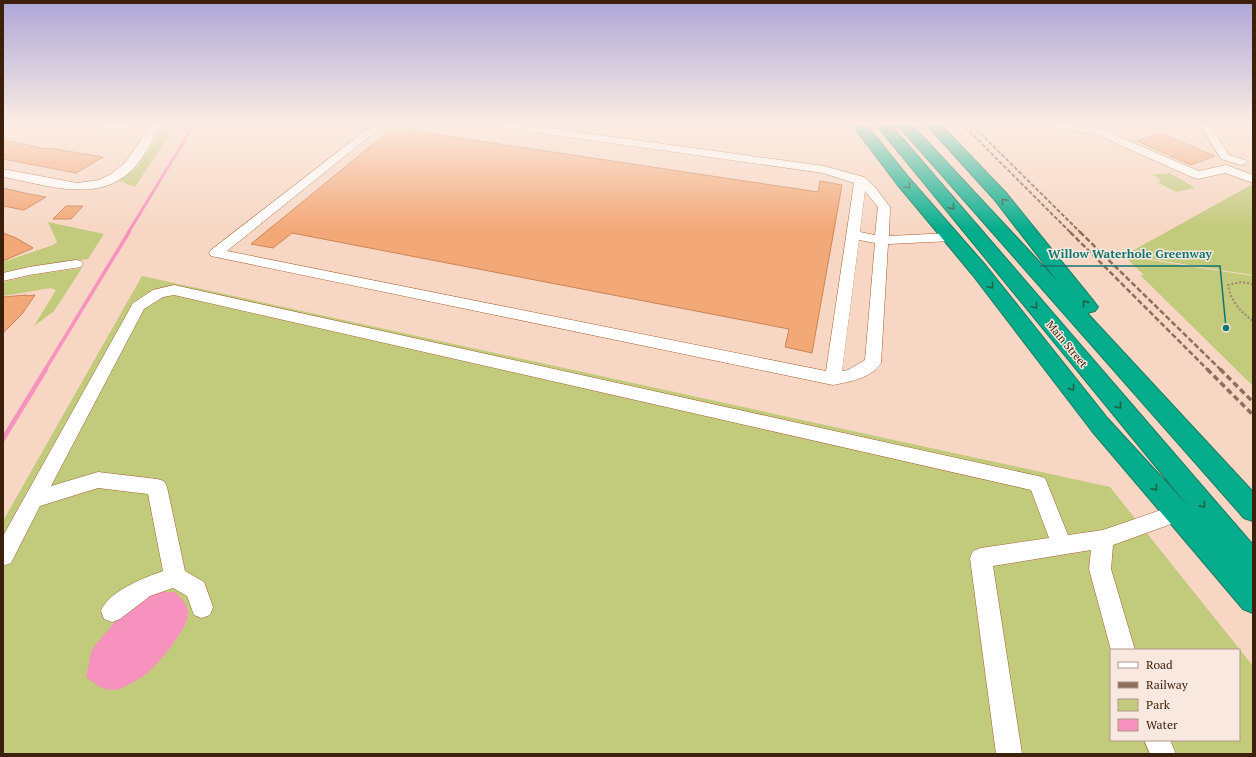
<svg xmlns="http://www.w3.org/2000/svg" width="1256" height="757" font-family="'PT Serif',serif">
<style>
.green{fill:#c2ca7c;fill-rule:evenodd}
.water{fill:#f692bd}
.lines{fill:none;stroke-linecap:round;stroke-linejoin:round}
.stream-far2{stroke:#f692bd;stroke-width:3}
.stream-far1{stroke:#f692bd;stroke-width:3.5}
.stream{stroke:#f692bd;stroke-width:4.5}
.building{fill:#f3a877;stroke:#cc8454}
.minor-casing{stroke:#a45f2f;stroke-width:1}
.highway-casing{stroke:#197c60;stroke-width:2}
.path{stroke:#a38571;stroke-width:2;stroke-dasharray:2 2;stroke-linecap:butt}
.minor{fill:#fff;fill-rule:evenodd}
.highway{fill:#05ad8d;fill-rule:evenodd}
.rail-far2{stroke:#8d6f5b;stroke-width:2;stroke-dasharray:4 2;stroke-linecap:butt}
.rail-far1{stroke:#8d6f5b;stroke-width:2.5;stroke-dasharray:5.5 2.5;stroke-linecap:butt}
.rail{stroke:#8d6f5b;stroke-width:3.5;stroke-dasharray:6 3.5;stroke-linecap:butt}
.oneway{stroke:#245f46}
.labels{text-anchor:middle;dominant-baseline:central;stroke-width:3;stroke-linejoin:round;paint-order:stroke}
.street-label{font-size:11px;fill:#3d200c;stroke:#f8e8df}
.leader{fill:none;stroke:#0f766e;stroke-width:1.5}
.callout-dot{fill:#0f766e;stroke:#f8e8df;stroke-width:1.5}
.callout-label{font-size:12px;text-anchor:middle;font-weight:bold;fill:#0f766e;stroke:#f8e8df;stroke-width:3;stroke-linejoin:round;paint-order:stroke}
</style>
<rect width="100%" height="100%" fill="#f7d7c4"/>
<g class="green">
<polygon points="167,123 177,123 135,187 117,180 134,170 139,164"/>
<polygon points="1170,173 1195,188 1176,192 1159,183 1160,180 1153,175"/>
<polygon points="1251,185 1253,185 1253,275 1125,255"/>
<polygon points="48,222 104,234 88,259 40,265 3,274 3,262 53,245 57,242"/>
<polygon points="1124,256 1253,276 1253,386 1140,275 1144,275"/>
<polygon points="82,268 54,311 34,326 56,290 51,288 3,296 3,282 33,275"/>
<path d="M142 276 1110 487 1253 666V754H3V521ZM1111 650H1239V740H1111Z"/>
</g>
<path class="water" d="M158 592H175C182 599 188 604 188 615 188 628 157 666 146 674 142 678 121 689 116 690 104 691 95 684 86 677L92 649 116 621 138 601Z"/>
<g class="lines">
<polyline class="stream-far2" points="128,233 195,123"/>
<polyline class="stream-far1" points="45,370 129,232"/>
<polyline class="stream" points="3,439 46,369"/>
</g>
<g class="building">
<polygon points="399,123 423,123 413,131 818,192 820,181 842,185 812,353 785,347 789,329 292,233 273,248 251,244"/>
<polygon points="1160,133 1215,156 1191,165 1137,141"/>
<polygon points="3,140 46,149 49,148 103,157 76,173 3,159"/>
<polygon points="3,188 29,194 46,197 24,210 3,206"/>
<polygon points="66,206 83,206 71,219 53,219"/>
<polygon points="3,233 16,238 33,248 3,261"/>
<polygon points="27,295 26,296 35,295 22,314 3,333 3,297"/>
</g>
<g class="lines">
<defs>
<g id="minor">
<polygon points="3,123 13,123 12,125 3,128"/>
<path d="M103 123H113L114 125 124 123H137C130 132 115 132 104 129L102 126Z"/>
<path d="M152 123H162C153 139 144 159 130 172 95 204 44 184 3 177V169L77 183 99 180 111 174 125 163Z"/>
<path d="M375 123H386L227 251 826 371 854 183 823 173 491 126 487 125 486 123H511L824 166 864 177 875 187 890 207 889 236 951 233 956 234 958 237 956 240 951 241 888 244 881 363C872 378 849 382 833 385L211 256 209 253 211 250ZM865 191 878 207 875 235 860 232ZM859 240 875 243 865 360 848 370 842 371Z"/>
<polygon points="1047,123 1059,123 1101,129 1199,171 1226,165 1253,175 1253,183 1225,173 1198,179 1194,178 1095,134 1053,128 1049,127"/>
<polygon points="1199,123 1209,123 1229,155 1245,160 1247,162 1245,164 1241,165 1221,159"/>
<polygon points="76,260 81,261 83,264 81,267 29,275 3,281 3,273 29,267"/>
<path d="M174 285 1038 476 1045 478 1068 535 1103 530 1178 504 1185 507 1188 513 1185 519 1113 545 1111 569 1135 650H1111L1089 569 1091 550 993 566 1022 754H996L970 558 973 551 981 548 1049 538 1031 490 174 295 163 297 144 309 51 486 98 472 157 479 164 481 167 487 185 571 204 582 213 607 210 615 202 618 194 615 187 596 173 588 150 596 120 619 112 622 104 619 101 611C109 591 143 578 163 571L148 494 98 488 40 506 11 563 3 566V536L133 303 153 290Z"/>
<polygon points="1144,740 1170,740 1176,754 1150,754"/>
</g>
<g id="highway">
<polygon points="851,123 865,123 909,178 986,266 1108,419 1189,507 875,123 889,123 1253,545 1253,613 1243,609 1092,431 972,274 897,184"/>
<polygon points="896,123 910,123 1059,283 994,199 925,123 939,123 1006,193 1095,303 1098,307 1095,311 1087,313 1253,492 1253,521 1244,518"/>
</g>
</defs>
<use href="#minor" class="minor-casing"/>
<use href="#highway" class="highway-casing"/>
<path class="path" d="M1253 284 1241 282 1228 285C1231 302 1240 311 1253 321"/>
<use href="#minor" class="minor"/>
<use href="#highway" class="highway"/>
<g class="rail-far2">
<polyline points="961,123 1071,233"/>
<polyline points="976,129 1081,233"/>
</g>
<g class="rail-far1">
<polyline points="1070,232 1208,370"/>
<polyline points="1080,232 1221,370"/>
</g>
<g class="rail">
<polyline points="1207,369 1253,415"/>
<polyline points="1220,369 1253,402"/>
</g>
</g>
<defs><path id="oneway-chevron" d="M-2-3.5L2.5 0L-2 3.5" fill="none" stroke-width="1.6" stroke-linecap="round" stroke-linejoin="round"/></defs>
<g class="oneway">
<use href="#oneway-chevron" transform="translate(908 186) rotate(50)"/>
<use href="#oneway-chevron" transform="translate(1004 201) rotate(-129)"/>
<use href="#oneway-chevron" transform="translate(952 207) rotate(50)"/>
<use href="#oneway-chevron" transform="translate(991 286) rotate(52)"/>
<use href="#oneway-chevron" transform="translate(1085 303) rotate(-129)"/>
<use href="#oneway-chevron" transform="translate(1035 306) rotate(50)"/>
<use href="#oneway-chevron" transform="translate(1072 388) rotate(52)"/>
<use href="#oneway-chevron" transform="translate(1119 406) rotate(50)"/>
<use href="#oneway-chevron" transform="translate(1155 488) rotate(49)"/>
<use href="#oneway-chevron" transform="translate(1203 505) rotate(50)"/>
</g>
<linearGradient id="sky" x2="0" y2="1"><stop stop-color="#ada6d7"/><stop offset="0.54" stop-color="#fbede4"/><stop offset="1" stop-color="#fbede4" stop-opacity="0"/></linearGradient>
<rect width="1256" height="229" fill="url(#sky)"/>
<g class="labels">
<g class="street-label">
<text transform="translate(1067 344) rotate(50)">Main Street</text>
</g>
</g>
<path class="leader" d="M1226 328L1220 266H1040"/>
<circle class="callout-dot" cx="1226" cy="328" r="4"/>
<g class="callout-label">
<text x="1130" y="258">Willow Waterhole Greenway</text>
</g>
<rect width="1256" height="757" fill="none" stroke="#3d200c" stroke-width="8"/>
<rect x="1110" y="649" width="130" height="92" fill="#f8e8df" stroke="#ad988b"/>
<rect x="1118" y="662" width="20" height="6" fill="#ffffff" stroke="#ad988b"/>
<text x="1146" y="669" font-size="12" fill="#3d200c">Road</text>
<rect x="1118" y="682" width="20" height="6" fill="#8d6f5b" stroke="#ad988b"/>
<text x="1146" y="689" font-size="12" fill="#3d200c">Railway</text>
<rect x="1118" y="699" width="20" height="12" fill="#c2ca7c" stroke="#ad988b"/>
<text x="1146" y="709" font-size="12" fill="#3d200c">Park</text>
<rect x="1118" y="719" width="20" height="12" fill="#f692bd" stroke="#ad988b"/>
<text x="1146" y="729" font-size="12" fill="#3d200c">Water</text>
</svg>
